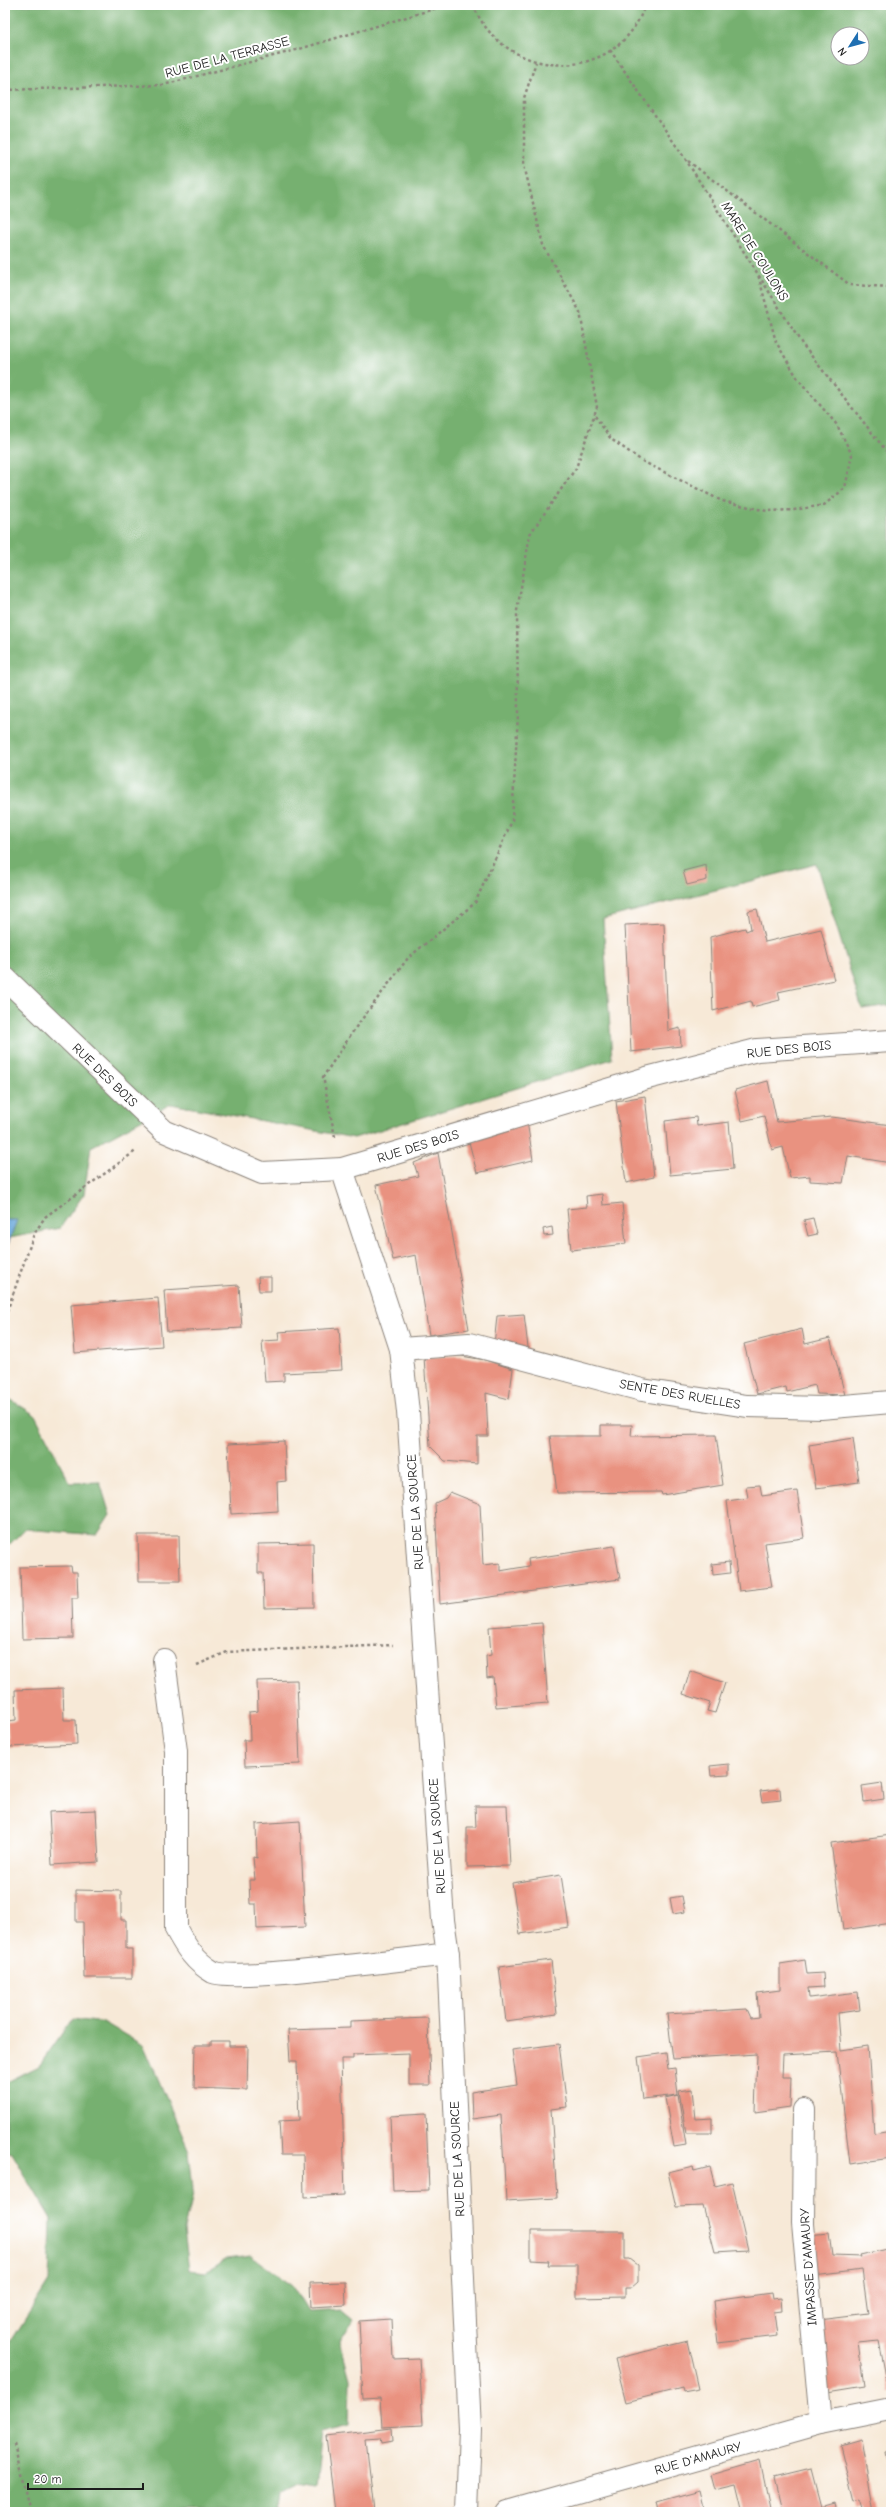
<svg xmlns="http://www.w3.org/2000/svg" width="896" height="2517" font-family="'Comic Neue',sans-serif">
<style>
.forest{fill:#76b06f;stroke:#496646;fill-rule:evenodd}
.water{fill:#67a7da;stroke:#42627b}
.building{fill:#e99280}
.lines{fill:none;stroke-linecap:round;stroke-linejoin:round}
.minor-casing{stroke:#8a827a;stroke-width:24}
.tertiary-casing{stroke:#8a827a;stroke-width:24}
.path{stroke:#8a827a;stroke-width:2.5;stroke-dasharray:3 3;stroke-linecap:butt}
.minor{stroke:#fff;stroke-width:22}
.tertiary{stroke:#fff;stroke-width:22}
.labels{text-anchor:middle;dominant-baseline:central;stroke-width:4;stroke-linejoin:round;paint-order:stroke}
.street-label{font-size:13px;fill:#1c1c1c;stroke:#fff}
</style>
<rect width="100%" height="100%" fill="#fff"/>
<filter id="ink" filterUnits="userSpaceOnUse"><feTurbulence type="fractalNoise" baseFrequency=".025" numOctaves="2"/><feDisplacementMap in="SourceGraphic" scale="8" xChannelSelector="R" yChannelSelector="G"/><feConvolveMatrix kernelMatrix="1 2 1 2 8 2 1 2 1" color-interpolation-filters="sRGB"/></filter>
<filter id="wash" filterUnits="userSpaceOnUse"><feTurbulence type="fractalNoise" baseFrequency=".012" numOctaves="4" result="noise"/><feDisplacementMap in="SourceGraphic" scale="16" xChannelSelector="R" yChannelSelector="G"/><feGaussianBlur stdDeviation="0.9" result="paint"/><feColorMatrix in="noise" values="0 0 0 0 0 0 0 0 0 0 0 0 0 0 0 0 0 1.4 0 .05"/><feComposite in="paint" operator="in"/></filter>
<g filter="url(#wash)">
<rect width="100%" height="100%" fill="#f7e9d7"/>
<g class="forest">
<path d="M5 5H891V1005L862 1009 817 864 603 919 612 1059 354 1138 171 1104 91 1147 84 1194 60 1228 5 1239ZM838 34H862V58H838Z"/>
<polygon points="5,1396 35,1415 70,1483 100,1482 110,1515 97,1535 25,1529 5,1549"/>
<polygon points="72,2019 105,2023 144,2046 189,2151 193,2189 184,2230 189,2270 206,2272 227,2259 251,2256 293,2286 309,2312 341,2310 353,2320 340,2341 350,2378 349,2425 321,2432 315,2485 294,2482 276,2491 274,2508 277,2512 5,2512 5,2351 49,2281 51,2219 12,2153 5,2151 5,2083 39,2066"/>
</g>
<polygon class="water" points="5,1220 17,1220 5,1253"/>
<g id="blocks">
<g class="building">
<polygon points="706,865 707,880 687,885 683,871"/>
<polygon points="757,909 765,942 821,929 834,980 778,992 780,1000 752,1007 751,1001 713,1011 710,937 745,928 746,931 751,929 748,911"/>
<polygon points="664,923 668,1031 680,1028 681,1046 631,1052 625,925"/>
<polygon points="768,1081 777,1122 832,1117 891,1125 891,1163 848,1156 843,1183 810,1181 810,1176 790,1178 783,1147 772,1150 764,1116 742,1121 735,1090"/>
<polygon points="645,1096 654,1177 626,1183 616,1101"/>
<polygon points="696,1117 697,1126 729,1122 733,1169 670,1175 665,1121"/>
<polygon points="527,1121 533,1160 477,1173 469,1142"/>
<polygon points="438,1153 469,1329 429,1335 416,1255 393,1260 376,1185 418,1176 414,1163"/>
<polygon points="602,1194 603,1205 622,1203 626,1244 571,1250 567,1209 587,1207 586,1196"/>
<polygon points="813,1218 817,1234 808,1236 804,1220"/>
<polygon points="552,1227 553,1235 544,1236 543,1229"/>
<polygon points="258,1277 271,1277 271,1291 259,1291"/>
<polygon points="239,1285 242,1328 167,1332 164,1290"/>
<polygon points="158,1298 162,1346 75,1353 71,1305"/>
<polygon points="524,1314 529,1356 494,1345 497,1316"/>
<polygon points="339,1328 342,1370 284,1373 284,1381 265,1382 262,1341 279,1340 278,1332"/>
<polygon points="802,1329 805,1344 830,1338 845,1395 817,1394 815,1385 787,1392 786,1387 757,1394 744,1344"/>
<polygon points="461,1356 485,1360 513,1369 509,1399 486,1393 488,1436 477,1436 477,1464 445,1461 430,1446 424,1357"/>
<polygon points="601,1425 632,1425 631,1436 716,1435 723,1485 662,1495 661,1492 557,1493 550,1436 601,1436"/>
<polygon points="853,1438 859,1482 816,1488 809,1445"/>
<polygon points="284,1441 286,1481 277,1482 278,1511 231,1514 228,1444"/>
<polygon points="760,1485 762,1496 797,1491 804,1538 765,1543 772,1587 739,1591 727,1501 748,1498 746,1486"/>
<polygon points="450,1492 480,1504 483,1565 500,1563 500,1571 529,1566 528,1559 614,1546 620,1579 440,1604 435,1503 446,1498"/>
<polygon points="138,1535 179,1535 180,1581 139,1581"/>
<polygon points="313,1543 314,1607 264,1608 263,1573 258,1573 258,1544"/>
<polygon points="729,1562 730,1573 713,1575 712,1564"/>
<polygon points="71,1566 72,1572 77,1572 78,1598 72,1598 73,1638 22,1639 20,1567"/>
<polygon points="542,1623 548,1703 496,1707 493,1677 487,1678 486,1656 491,1655 489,1627"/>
<polygon points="690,1671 725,1683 715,1713 707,1711 710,1703 683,1694"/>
<polygon points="297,1680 300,1764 245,1766 244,1740 250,1740 249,1712 258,1711 257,1681"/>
<polygon points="63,1688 64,1720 76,1720 77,1744 9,1747 7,1721 16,1720 15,1690"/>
<polygon points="729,1764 729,1775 711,1776 710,1766"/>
<polygon points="882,1783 884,1799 864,1802 862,1786"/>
<polygon points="780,1789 781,1800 762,1802 760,1791"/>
<polygon points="475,1806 507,1806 510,1866 467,1867 467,1827 476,1827"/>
<polygon points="96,1810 99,1862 52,1865 49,1812"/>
<polygon points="300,1821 305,1927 257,1929 256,1904 250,1904 249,1880 255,1880 253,1857 257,1858 256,1824"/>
<polygon points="891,1835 891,1861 888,1861 891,1886 891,1923 843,1930 831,1843"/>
<polygon points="561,1875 569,1927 520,1934 512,1883"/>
<polygon points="76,1890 121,1891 121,1920 126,1920 126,1949 132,1949 132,1978 84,1978 83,1922 76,1922"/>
<polygon points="682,1896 685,1912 673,1914 670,1898"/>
<polygon points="551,1960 557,2014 506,2021 499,1967"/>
<polygon points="805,1960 807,1974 823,1973 824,1987 808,1988 809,1998 858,1992 860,2010 838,2013 841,2050 868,2046 874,2133 891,2130 891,2158 850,2164 837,2052 783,2055 782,2077 791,2077 790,2107 755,2112 757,2054 673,2059 667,2014 747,2009 751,2018 759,2017 757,1993 780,1990 780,1964"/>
<polygon points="428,2018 430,2085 409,2085 409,2053 353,2055 353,2059 341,2059 345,2195 304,2197 303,2155 281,2155 279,2121 299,2120 297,2061 290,2061 288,2030 350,2028 350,2021"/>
<polygon points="211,2041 229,2041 229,2046 248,2046 247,2090 194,2088 195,2045 211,2045"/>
<polygon points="559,2044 567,2107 551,2109 557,2198 506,2201 501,2115 472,2119 471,2092 517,2085 512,2050"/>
<polygon points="666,2053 668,2069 675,2068 678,2095 643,2099 638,2057"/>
<polygon points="693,2089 696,2119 712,2118 712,2133 686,2133 679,2091"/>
<polygon points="678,2095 686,2145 674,2147 665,2098"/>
<polygon points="426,2114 429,2190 393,2191 390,2116"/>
<polygon points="693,2166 694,2171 710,2167 715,2186 732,2182 748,2250 715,2252 703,2206 676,2207 668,2172"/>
<polygon points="531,2231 625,2231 625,2259 630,2259 638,2265 638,2282 631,2288 625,2288 625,2297 577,2298 577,2265 548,2265 549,2261 531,2260"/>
<polygon points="829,2233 832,2256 861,2257 860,2255 891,2248 891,2392 889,2392 879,2341 858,2343 864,2386 827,2392 818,2320 868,2314 862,2270 814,2276 809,2235"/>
<polygon points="345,2282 346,2305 311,2307 310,2283"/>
<polygon points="771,2293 772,2299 781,2298 782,2311 774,2312 777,2336 718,2343 713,2301"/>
<polygon points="391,2319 393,2359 419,2358 423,2425 382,2427 380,2398 363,2399 359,2321"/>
<polygon points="688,2341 699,2389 683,2392 682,2388 626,2402 615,2359"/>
<polygon points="392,2428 393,2441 382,2443 381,2438 366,2439 374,2512 335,2512 326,2436"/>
<polygon points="861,2439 874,2512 864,2512 860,2500 854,2502 840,2445"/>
<polygon points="891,2452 891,2478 890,2478 885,2453"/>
<polygon points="760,2461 771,2512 734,2512 742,2510 736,2485 715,2490 711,2475"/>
<polygon points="811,2469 821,2507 835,2503 837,2512 782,2512 774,2478"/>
<polygon points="700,2491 705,2512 658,2512 656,2503"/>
</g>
</g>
</g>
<g filter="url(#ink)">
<use href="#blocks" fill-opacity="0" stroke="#8a827a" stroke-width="1"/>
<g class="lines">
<defs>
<g id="minor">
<polyline points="342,1169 401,1349 408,1412 443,1920 448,1954 470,2430 467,2512"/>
<polyline points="401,1349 469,1344 642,1390 747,1406 821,1408 891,1402"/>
<path d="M164 1660 176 1751V1929C185 1946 195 1962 213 1972 234 1982 413 1958 448 1954"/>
<polyline points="804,2110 803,2223 821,2423"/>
<polyline points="507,2512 821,2423 891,2409"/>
</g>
<polyline id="tertiary" points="5,978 164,1131 262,1173 342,1169 647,1078 757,1050 891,1041"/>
</defs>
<use href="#minor" class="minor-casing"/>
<use href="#tertiary" class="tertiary-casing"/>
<g class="path">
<path d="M473 5C505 83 618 86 645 5"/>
<polyline points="610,50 686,160 802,344 891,457"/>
<polyline points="5,90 163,85 296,50 447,5"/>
<polyline points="688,161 850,285 891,287"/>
<polyline points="595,416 611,439 642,461 722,501 767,511 794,510 824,505 845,488 852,455 837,425 798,379 776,342 758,274"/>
<polyline points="335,1137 323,1077 356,1027 408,958 475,903 512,821 518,714 517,611 530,534 576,468 597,407 580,312 543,245 524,165 524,98 536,62"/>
<polyline points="5,1317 34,1234 45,1217 137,1150"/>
<polyline points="197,1665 227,1652 393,1645"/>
<polyline points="14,2444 30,2512"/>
</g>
<use href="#minor" class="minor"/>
<use href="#tertiary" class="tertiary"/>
</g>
</g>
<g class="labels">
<g class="street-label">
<text transform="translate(227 57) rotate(-15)">RUE DE LA TERRASSE</text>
<text transform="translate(755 251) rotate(58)">MARE DE COULONS</text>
<text transform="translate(789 1049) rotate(-6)">RUE DES BOIS</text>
<text transform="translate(105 1075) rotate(44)">RUE DES BOIS</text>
<text transform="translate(418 1146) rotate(-17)">RUE DES BOIS</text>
<text transform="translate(680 1394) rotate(10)">SENTE DES RUELLES</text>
<text transform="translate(415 1512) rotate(-94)">RUE DE LA SOURCE</text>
<text transform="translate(437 1836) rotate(-94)">RUE DE LA SOURCE</text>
<text transform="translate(457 2159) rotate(-93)">RUE DE LA SOURCE</text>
<text transform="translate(808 2267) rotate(-94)">IMPASSE D'AMAURY</text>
<text transform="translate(698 2458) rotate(-16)">RUE D'AMAURY</text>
</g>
</g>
<rect width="896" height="2517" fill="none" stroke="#fff" stroke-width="20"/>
<g transform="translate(850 46) rotate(234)"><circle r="19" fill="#ffffff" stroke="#a4a4a4"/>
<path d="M0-3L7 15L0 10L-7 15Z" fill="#1f6fb2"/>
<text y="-6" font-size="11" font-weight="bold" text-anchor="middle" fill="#1c1c1c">N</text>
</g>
<path d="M28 2483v6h115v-6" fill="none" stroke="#1c1c1c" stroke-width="2"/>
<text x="34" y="2483" font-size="12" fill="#1c1c1c" stroke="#ffffff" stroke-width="3" paint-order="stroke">20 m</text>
</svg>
